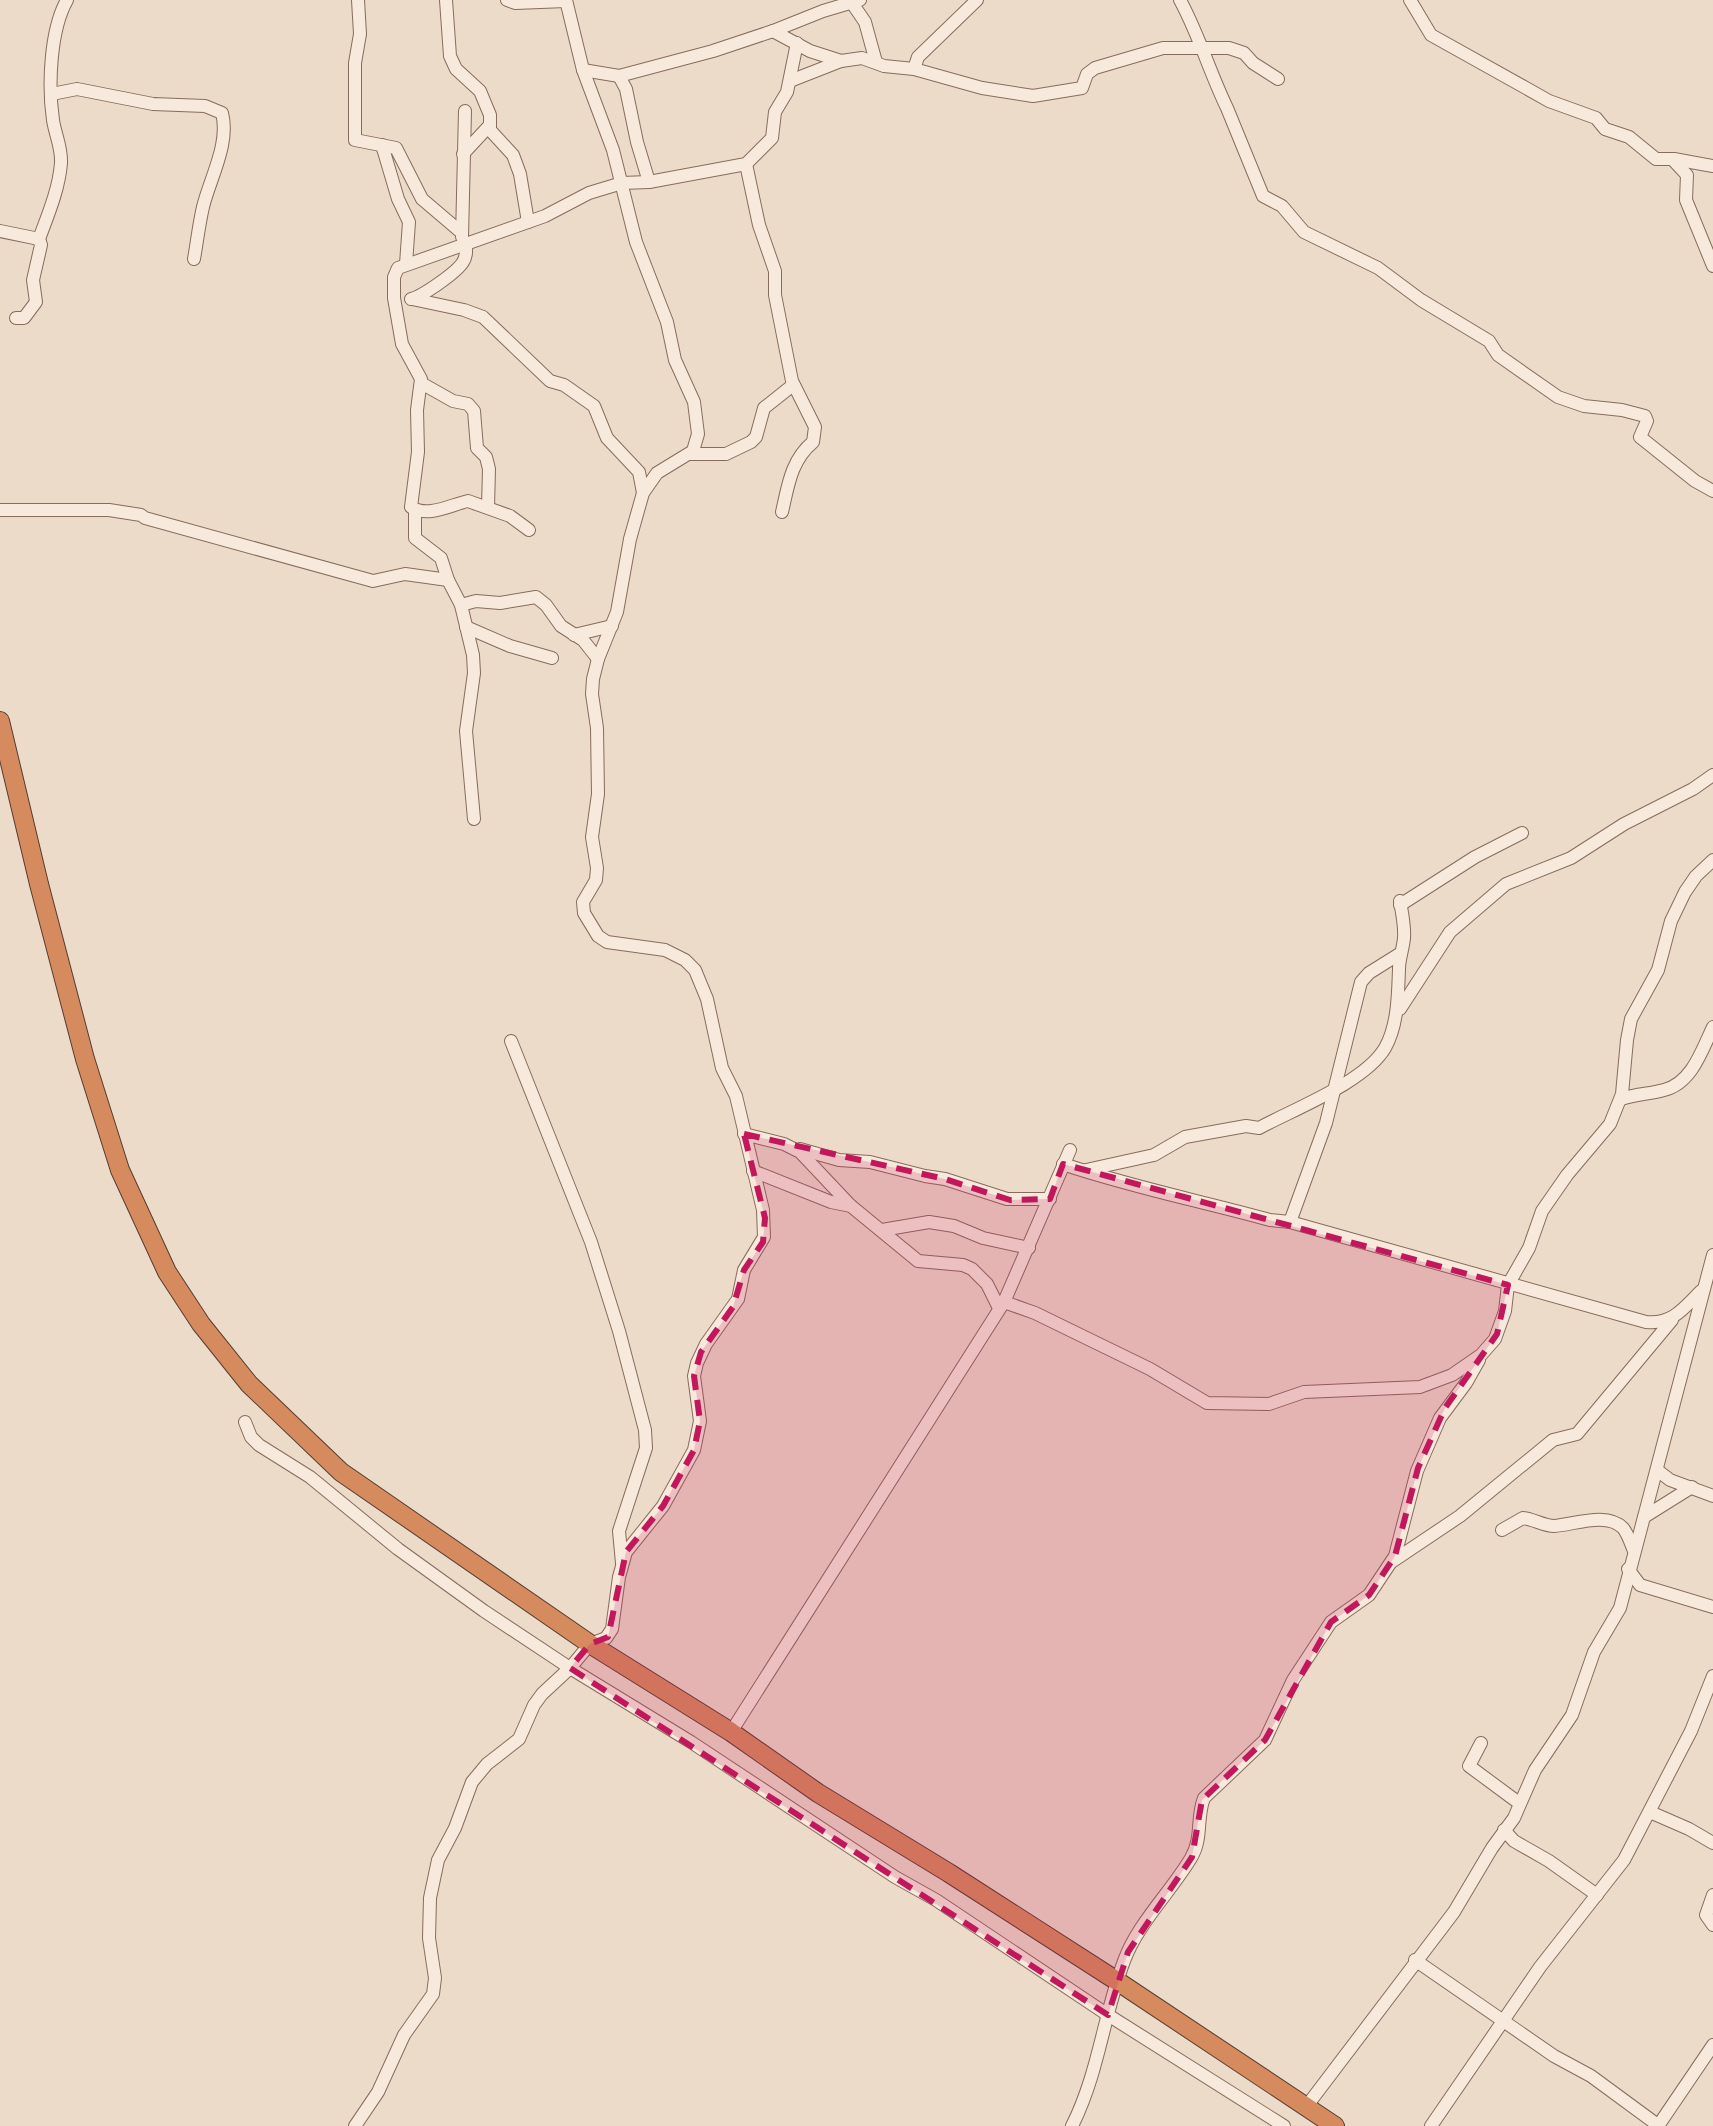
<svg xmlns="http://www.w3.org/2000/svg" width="1713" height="2126" font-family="'Roboto Serif',serif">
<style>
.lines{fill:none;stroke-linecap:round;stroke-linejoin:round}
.minor-casing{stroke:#876c5e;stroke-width:14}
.highway-casing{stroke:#553c31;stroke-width:20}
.minor{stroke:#f7e9db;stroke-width:12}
.highway{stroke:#d68b5e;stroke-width:18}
.marked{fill:#c2185b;fill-opacity:0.2;stroke:#c2185b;stroke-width:6;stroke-dasharray:16 10;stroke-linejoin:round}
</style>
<rect width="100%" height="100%" fill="#ecdbc8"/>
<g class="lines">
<defs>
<g id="minor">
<polyline points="358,0 360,34 355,63 355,140 396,148 422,199 462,233"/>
<polyline points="446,0 450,56 456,69 480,91 490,115 490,130 513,155 520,174 528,222"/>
<polyline points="507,0 515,3 566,1"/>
<path d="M1180 0C1199 35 1210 73 1227 108L1263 196 1282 206 1304 232 1378 268 1421 300 1489 341 1498 355 1558 397 1584 406 1622 410 1645 416 1647 421 1640 437 1695 481 1713 491"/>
<polyline points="1410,0 1431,35 1526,88 1549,101 1596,118 1605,129 1629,137 1656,159 1674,159 1713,166"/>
<polyline points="852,3 865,22 876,62"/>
<polyline points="773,31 810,51 841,61"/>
<polyline points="914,69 918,57 977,0"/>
<polyline points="583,70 619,76 713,51 773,31 823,11 860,0"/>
<polyline points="619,76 626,89 637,142 649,182"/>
<polyline points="790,81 841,61 862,58 884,66 914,69 982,88 1033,96 1082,88 1087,74 1095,68 1163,48 1229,48 1244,53 1253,63 1278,79"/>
<path d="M52 94 77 89 153 104 205 106 222 113C230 144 210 178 203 207 199 224 197 242 194 259"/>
<polyline points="382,145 398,199 409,222 406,264"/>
<polyline points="463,154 489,126"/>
<polyline points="1673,160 1687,175 1686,200 1713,266"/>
<path d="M746 164 759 225 775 271V295L792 381 815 427 813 442C791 460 788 486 782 512"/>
<path d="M0 231 39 239C48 215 59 189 61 163 62 148 55 134 53 120 48 86 50 30 67 0"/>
<polyline points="462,237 465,111"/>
<path d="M411 299C423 296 457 272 463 262 467 256 466 250 466 243"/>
<polyline points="412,299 464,310 483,317 550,381 564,385 594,406 607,438 639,472 643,493"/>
<polyline points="16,318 24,318 36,302 33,280 41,245 39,239"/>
<polyline points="421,383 453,401 468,404 474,411 477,448 486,457 489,469 488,507"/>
<polyline points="690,454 726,454 751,442 756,437 764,408 793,385"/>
<polyline points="0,510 109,510 141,515 145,518 373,581 405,574 448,580"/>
<polyline points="415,510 415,538 441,558 448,580 461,605 473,655 474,673 466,731 474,819"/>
<path d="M529 530 510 516 468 501C450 505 428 518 411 507L418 452 417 410 421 379 402 344 394 298V277L398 268 545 216 589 193 622 183 649 182 746 164 772 138 775 112 787 92 797 43"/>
<polyline points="461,605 476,601 500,603 536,597 546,605 561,626 583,640 598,659"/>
<polyline points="466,627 510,646 552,658"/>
<polyline points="574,635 612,626"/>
<polyline points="1400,905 1475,857 1522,833"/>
<polyline points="1400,1009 1450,932 1506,884 1571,858 1624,824 1693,789 1713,775"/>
<polyline points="511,1041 591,1242 619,1331 645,1430 646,1448 619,1531 622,1563"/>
<path d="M1621 1099C1635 1094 1650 1094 1664 1090 1692 1083 1702 1050 1713 1027"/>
<polyline points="744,1134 784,1144 800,1152 851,1206 918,1261 963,1265 972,1269 987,1284 999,1308"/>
<polyline points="800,1149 839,1160 870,1162 925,1176 945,1179 1007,1199 1050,1199"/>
<path d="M1063 1164C1131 1187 1201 1201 1270 1220L1290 1222 1646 1322C1672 1325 1684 1308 1701 1291"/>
<path d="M1086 1170 1154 1155 1185 1137 1246 1126 1259 1128C1294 1109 1365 1082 1385 1048 1398 1025 1398 995 1399 969 1399 959 1403 949 1404 938 1405 926 1402 913 1400 901"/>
<polyline points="753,1171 831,1202 851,1206"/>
<polyline points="1290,1222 1326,1123 1361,982 1369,973 1401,953"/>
<polyline points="882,1230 929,1222 954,1226 983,1238 1029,1248"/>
<polyline points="1004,1302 1035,1313 1150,1369 1207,1403 1269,1404 1304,1392 1420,1387 1452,1375 1481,1355 1495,1339 1505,1311 1508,1285 1529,1248 1542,1211 1567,1175 1610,1124 1622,1094 1627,1040 1631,1019 1658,970 1671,921 1685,892 1696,876 1713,860"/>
<polyline points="245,1422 251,1437 259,1445 310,1477 398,1549 484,1611 570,1668 691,1742 895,1877 936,1900 1108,2015 1284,2126"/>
<polyline points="1657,1470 1670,1480 1713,1496"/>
<polyline points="1644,1517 1692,1487"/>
<path d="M1502 1530 1523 1518C1533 1519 1544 1526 1554 1526 1573 1525 1607 1511 1623 1528 1628 1534 1631 1544 1634 1551"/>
<polyline points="1393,1561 1460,1516 1553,1440 1577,1434 1672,1320"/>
<polyline points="1628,1569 1640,1585 1713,1607"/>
<polyline points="731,1732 1004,1302 1070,1150"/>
<polyline points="1481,1743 1469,1766 1519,1803"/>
<polyline points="1650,1812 1689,1829 1713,1843"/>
<polyline points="1504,1830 1514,1841 1549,1861 1597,1895"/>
<polyline points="1713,1895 1706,1915 1713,1925"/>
<polyline points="1415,1960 1554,2056 1591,2076 1659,2126"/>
<polyline points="1306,2107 1454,1912 1492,1848 1514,1818 1535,1770 1572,1715 1594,1652 1620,1608 1713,1255"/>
<polyline points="355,2126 378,2092 404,2035 433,1994 435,1978 429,1938 430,1898 438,1860 455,1828 472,1782 487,1764 519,1739 534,1705 542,1694 570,1668 590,1644 606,1638 612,1629 619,1577 626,1552 663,1506 694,1450 700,1421 694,1376 697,1363 706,1344 738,1299 744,1270 764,1237 763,1210 736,1096 722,1068 707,999 695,970 685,960 665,950 607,942 598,936 584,913 583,902 596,880 597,868 592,837 598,794 597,728 592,694 593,679 598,659 617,612 630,539 643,493 657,473 693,451 698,434 694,402 675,360 667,322 636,242 613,150 583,70 566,0"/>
<path d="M1072 2126C1099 2072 1103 2017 1124 1961 1138 1923 1170 1893 1191 1858 1203 1838 1196 1818 1204 1798L1265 1740 1293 1680 1331 1622 1369 1595 1395 1556 1417 1471 1440 1418 1466 1383 1479 1360"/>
<polyline points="1431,2126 1540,1967 1624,1860 1691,1731 1713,1676"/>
<polyline points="1658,2126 1713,2045"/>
</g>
<polyline id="highway" points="0,721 39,884 85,1059 120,1170 167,1272 201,1324 249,1384 341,1472 590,1644 731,1732 818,1793 949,1873 1117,1981 1335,2126"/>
</defs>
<use href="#minor" class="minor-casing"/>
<use href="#highway" class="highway-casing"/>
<use href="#minor" class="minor"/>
<use href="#highway" class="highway"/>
</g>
<path class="marked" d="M744 1134 945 1179 1010 1200 1050 1199 1063 1164 1508 1285 1497 1334 1445 1408 1418 1468 1395 1556 1369 1595 1331 1622 1265 1740 1202 1800 1192 1857 1128 1952 1108 2015 570 1668 590 1644 608 1637 626 1552 663 1506 694 1450 700 1421 694 1376 701 1352 733 1307 744 1270 763 1242 765 1218Z"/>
</svg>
